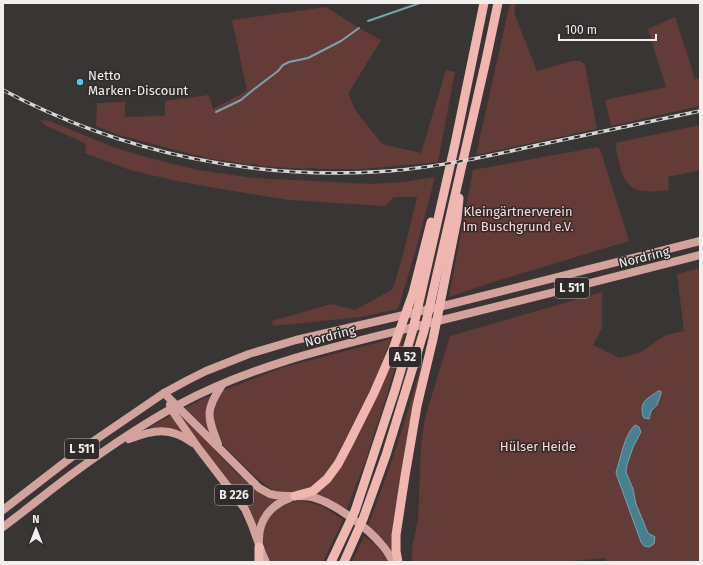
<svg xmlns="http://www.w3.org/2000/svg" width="703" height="565" font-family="'Fira Sans',sans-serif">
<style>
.green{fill:#633c38}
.water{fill:#468191;stroke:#79a2ad}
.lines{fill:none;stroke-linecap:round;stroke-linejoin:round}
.stream{stroke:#79a2ad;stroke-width:2}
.primary{stroke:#d1a39c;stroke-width:8}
.motorway{stroke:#efb7b0;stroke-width:9}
.rail-casing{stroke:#d9d7d6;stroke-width:3.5}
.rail{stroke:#2f2b2b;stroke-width:2;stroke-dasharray:6;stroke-linecap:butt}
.poi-dot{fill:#59c8e4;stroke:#2f2b2b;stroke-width:1.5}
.labels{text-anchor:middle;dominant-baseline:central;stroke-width:3;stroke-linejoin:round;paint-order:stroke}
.shield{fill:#2f2b2b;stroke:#b7b4b4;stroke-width:1}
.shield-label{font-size:12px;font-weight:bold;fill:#f1efee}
.poi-label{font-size:13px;fill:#f1efee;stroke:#2f2b2b;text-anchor:start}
.park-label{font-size:13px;fill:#fddbd6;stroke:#2f2b2b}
.street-label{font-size:13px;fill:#f1efee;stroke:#2f2b2b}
</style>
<rect width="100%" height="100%" fill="#393535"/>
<g class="green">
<polygon points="510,3 516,3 514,13 537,71 572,61 580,61 585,65 597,129 476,155"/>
<path d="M326 7 357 27 381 40 348 94 356 111 382 144 421 153 446 70 455 72 438 162 361 169H318C314 167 310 167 306 169L259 166C257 163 253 163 250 165L207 158 198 155H194L116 134 96 126 97 103 125 102V117L165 116V101L209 95 213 109 247 91 232 20Z"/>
<polygon points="675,17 695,79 700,78 700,106 611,126 605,100 666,87 648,29"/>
<polygon points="40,120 50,121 115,148 157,160 198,170 253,178 371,184 404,182 435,177 414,257 398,309 361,317 273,326 272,321 331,304 355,310 393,289 403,255 417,197 394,197 385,206 289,200 227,190 177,181 130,170 85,153 86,144 45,125"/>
<path d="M700 125V170L668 177 669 190C660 191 652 192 643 191 621 190 619 160 615 143Z"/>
<polygon points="598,147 602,155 629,241 493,282 449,297 473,170"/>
<polygon points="700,268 700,562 606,562 605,558 563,562 412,562 412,548 418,519 421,446 425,418 450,336 602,292 602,328 593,345 620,358 639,353 666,335 684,331 677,274"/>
<path d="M404 335 387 395 366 459 347 509 324 498 313 495C328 486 332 481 341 466L400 336Z"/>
<path d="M430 335 392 550 368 525C393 463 412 399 430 335Z"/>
<polygon points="391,339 369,396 335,463 324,477 312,486 293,494 274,491 258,479 225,447 216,433 211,411 222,391 281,368"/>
<polygon points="209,396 211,397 210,433 209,434 185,408"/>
<path d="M180 413 238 475 254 487 278 499C267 506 260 513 257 525L247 506 178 415Z"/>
<polygon points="172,415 188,437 150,429 150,427"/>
<path d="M296 501C317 501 327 509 343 520L323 562H270C265 554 264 547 263 538 263 516 277 507 296 501Z"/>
<path d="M364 536C374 543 383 551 390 562H352Z"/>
</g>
<g class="water">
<path d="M658 391H661V394L657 405 651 411 649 419 644 418C642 415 642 412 642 408 643 399 652 396 658 391Z"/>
<path d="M635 425 639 427 641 432 633 447 627 465 626 472 633 489 636 504 648 533 655 537 654 544 649 547 644 546 641 542 617 476 616 472C621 458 624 435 635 425Z"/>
</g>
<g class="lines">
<g class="stream">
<polyline points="368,21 420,3"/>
<polyline points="216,112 241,100 253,90 278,71 283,65 289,62 308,58 341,41 359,28"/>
</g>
<g class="primary">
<path d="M164 393 259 488 270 494 275 495C287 497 300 495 312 497 333 502 368 528 381 544 386 549 390 556 393 562"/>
<polyline points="170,405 171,409 199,449 245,509 252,525 262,553 266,562"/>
<path d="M129 439C153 430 170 426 193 443"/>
<path d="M218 444C207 417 205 410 222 385"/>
<polyline points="3,510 82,449 164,393 188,380 206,371 249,354 296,340 447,305 700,241"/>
<path d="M3 527C26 510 49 491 72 474 106 449 141 425 178 405 257 362 347 344 434 322 523 300 611 278 700 255"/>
<path d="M259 542C258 521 270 505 290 498"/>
</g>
<g class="motorway">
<polyline points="295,496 313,491 327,479 338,464 347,447 374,393 393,349 413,293 431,222"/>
<polyline points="259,562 259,547"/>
<polyline points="331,562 355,511 395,390 413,329 455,144 484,3"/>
<polyline points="344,562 363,519 386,455 424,331 486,60 498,3"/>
<polyline points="398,562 396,551 396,535 405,476 417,406 433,339 457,219 459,198"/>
</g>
<defs>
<path id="rail" d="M3 90C121 153 256 181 389 171 439 167 489 156 538 145 592 134 646 122 700 111"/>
</defs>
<use href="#rail" class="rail-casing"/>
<use href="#rail" class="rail"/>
</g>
<circle class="poi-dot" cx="80" cy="82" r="4"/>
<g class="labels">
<g class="shield">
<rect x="555" y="278" width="34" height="20" rx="3"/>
<rect x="389" y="347" width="32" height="20" rx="3"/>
<rect x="65" y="439" width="34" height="20" rx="3"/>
<rect x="215" y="485" width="38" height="20" rx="3"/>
</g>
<g class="shield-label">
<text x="572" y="288">L 511</text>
<text x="405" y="357">A 52</text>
<text x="82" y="449">L 511</text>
<text x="234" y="495">B 226</text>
</g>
<g class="poi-label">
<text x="88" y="75">Netto<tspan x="88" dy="15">Marken-Discount</tspan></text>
</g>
<g class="park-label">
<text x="518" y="211">Kleingärtnerverein<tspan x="518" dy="15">Im Buschgrund e.V.</tspan></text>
<text x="538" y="446">Hülser Heide</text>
</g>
<g class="street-label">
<text transform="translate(644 257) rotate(-14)">Nordring</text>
<text transform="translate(330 336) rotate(-15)">Nordring</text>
</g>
</g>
<rect width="703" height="565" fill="none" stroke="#f1efee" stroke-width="8"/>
<g transform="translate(36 529)" stroke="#2f2b2b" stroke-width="3" paint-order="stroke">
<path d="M0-3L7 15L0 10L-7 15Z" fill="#f1efee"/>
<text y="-6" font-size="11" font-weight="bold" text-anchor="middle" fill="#f1efee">N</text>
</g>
<path d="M559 34v6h97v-6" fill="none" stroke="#f1efee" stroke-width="2"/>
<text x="565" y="34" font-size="12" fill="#f1efee" stroke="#2f2b2b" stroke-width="3" paint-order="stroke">100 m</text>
</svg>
